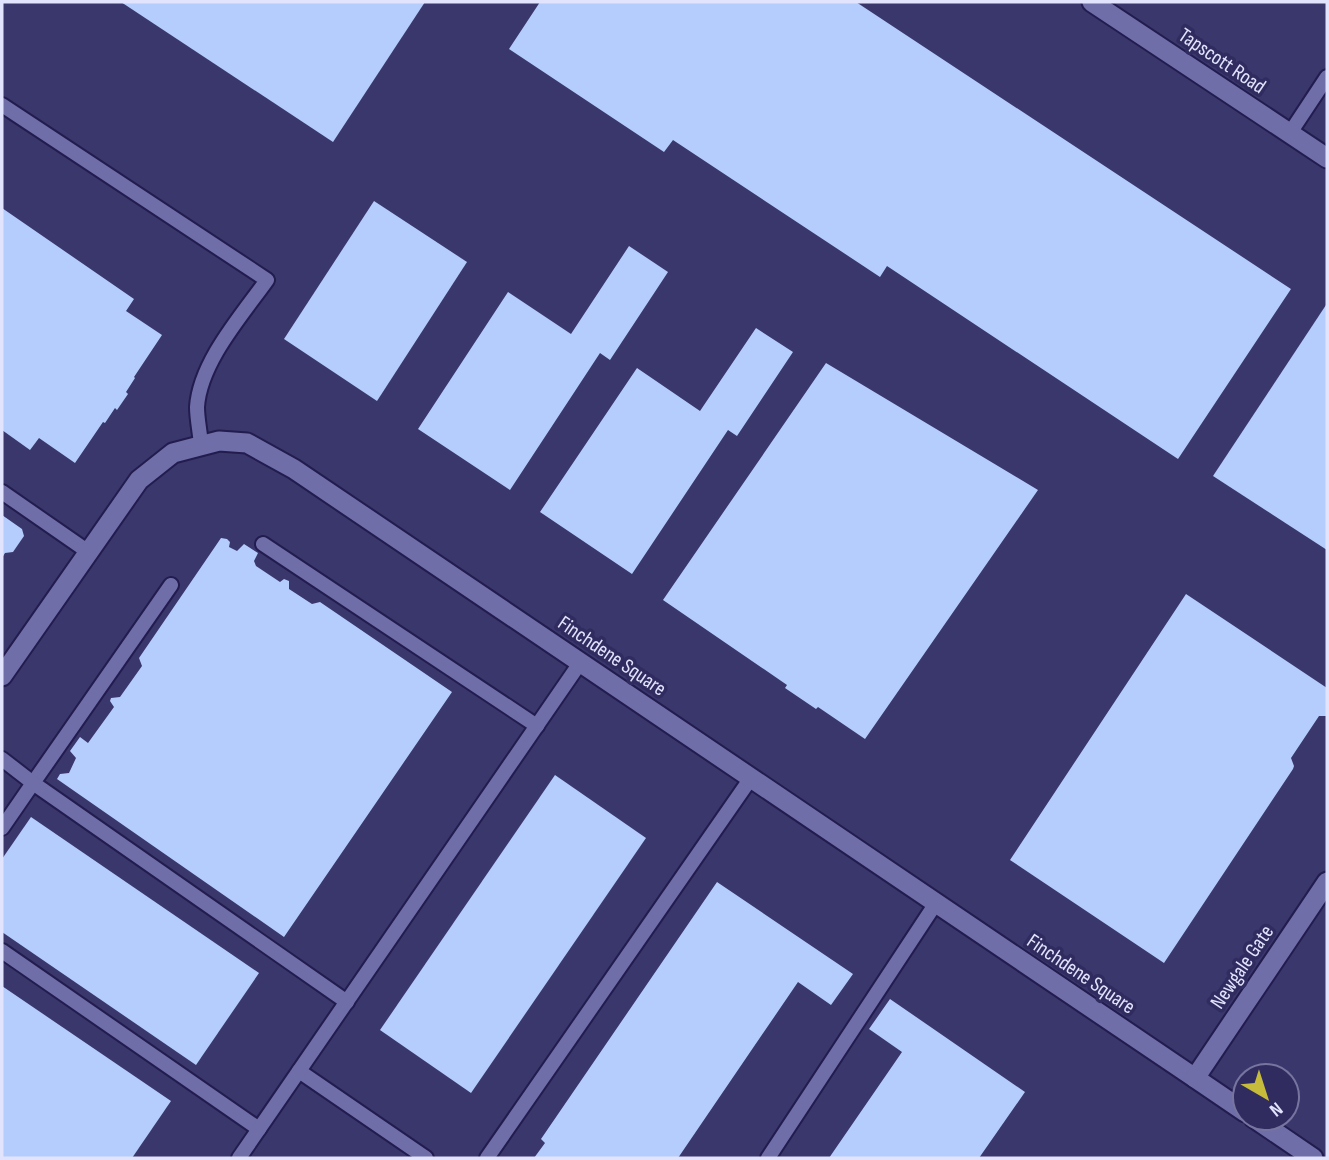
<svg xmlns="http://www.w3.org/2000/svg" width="1329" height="1160" font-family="'Sofia Sans Condensed',sans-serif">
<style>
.building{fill:#b5cdfc}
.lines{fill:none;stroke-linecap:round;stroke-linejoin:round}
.service-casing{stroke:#221c4f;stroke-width:18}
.minor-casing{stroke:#221c4f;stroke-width:23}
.tertiary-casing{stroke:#221c4f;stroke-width:23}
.service{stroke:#6f6ea8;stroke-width:14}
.minor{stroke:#6f6ea8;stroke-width:19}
.tertiary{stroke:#6f6ea8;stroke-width:19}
.labels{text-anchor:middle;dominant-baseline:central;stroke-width:7;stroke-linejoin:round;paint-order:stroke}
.street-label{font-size:21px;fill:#e2e3fd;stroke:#302c60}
</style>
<rect width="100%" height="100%" fill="#3a376c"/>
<g class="building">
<polygon points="121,2 425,2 333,142"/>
<polygon points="540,2 856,2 1291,289 1178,459 887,266 880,277 673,140 664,152 509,49"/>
<polygon points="374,201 467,262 377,401 284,339"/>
<polygon points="2,208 134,299 126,311 162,335 134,377 135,378 126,392 128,394 117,410 115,408 105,423 103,422 75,463 39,438 30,450 2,430"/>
<polygon points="629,246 668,272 610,360 600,353 510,490 418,429 508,292 571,334"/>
<polygon points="1326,305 1327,306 1327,550 1213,476"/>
<polygon points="756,328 793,352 737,436 728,430 632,574 540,512 637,368 700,411"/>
<polygon points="826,363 1038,490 865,739 818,707 816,709 785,688 787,685 663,600"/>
<polygon points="2,515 22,529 24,536 13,552 5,553 2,558"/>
<polygon points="221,538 227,539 230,542 229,547 237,551 244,544 258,553 254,561 256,566 280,582 284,579 289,581 289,589 312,604 320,602 452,692 284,937 57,779 60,774 69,773 76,758 70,751 80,737 88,743 114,707 110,701 111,698 120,697 142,666 139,658"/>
<polygon points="1186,594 1327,688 1327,716 1319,716 1291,758 1294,766 1293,769 1164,963 1010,860"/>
<polygon points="555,775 646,838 471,1093 380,1030"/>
<polygon points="31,817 259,973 196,1065 2,932 2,859"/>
<polygon points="717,882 853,974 831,1005 798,982 678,1158 534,1158 545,1143 541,1139"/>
<polygon points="2,986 171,1101 132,1158 2,1158"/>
<polygon points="890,999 1025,1092 979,1158 829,1158 902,1052 869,1029"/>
</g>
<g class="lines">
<defs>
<g id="service">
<path d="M2 105 267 280C242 315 200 362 197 407 197 419 200 432 201 445"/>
<polyline points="1290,133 1327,77"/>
<polyline points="2,492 90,553"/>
<polyline points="263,544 537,726"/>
<polyline points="171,585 33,783 347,1002"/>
<polyline points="2,759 33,783 2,828"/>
<polyline points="2,951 259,1129"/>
<polyline points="299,1071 426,1158"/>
<polyline points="239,1158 580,663"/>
<polyline points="487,1158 751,778"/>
<polyline points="768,1158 936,903"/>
</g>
<polyline id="minor" points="2,676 139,480 173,453 219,441 247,443 294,469 1195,1078"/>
<g id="tertiary">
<polyline points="1092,2 1327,158"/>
<polyline points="1245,1112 1195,1078 1327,882"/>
<polyline points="1254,1118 1313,1158"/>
</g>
</defs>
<use href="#service" class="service-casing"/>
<use href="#minor" class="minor-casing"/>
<use href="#tertiary" class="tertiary-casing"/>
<use href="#service" class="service"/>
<use href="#minor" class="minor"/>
<use href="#tertiary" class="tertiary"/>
</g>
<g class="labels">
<g class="street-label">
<text transform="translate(1222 61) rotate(34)">Tapscott Road</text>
<text transform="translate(612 656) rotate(34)">Finchdene Square</text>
<text transform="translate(1242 967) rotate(-56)">Newgale Gate</text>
<text transform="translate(1081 974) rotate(34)">Finchdene Square</text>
</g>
</g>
<rect width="1329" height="1160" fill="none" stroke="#e2e3fd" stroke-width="7"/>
<g transform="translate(1266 1097) rotate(141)"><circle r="33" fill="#302c60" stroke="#77759f" stroke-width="2"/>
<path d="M0-5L12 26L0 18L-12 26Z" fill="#c7bb3c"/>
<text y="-10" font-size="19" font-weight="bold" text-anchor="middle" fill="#e2e3fd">N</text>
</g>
</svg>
